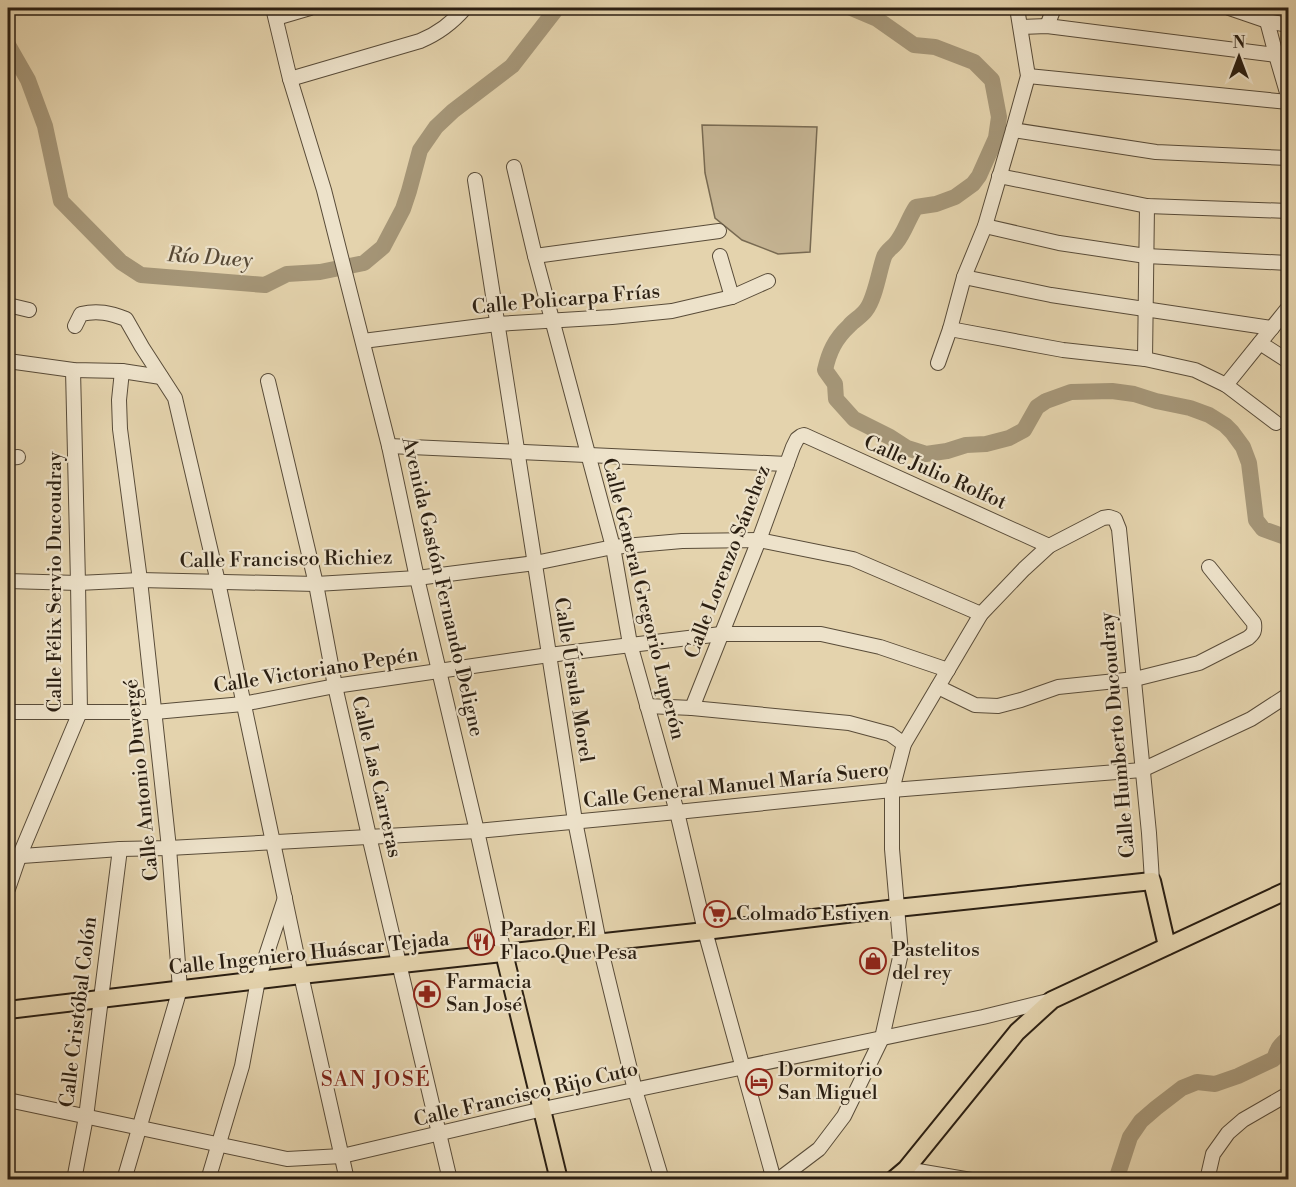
<svg xmlns="http://www.w3.org/2000/svg" width="1296" height="1187" font-family="'Libre Bodoni',serif">
<style>
.green{fill:#c5b493;stroke:#786a52;stroke-width:1.5}
.lines{fill:none;stroke-linecap:round;stroke-linejoin:round}
.river{stroke:#a59678;stroke-width:16}
.minor-casing{stroke:#594c39;stroke-width:16}
.major-casing{stroke:#2b1f12;stroke-width:20}
.minor{stroke:#ede2ca;stroke-width:14}
.major{stroke:#e4d3ad;stroke-width:16}
.labels{text-anchor:middle;dominant-baseline:central;stroke-width:4.5;stroke-linejoin:round;paint-order:stroke}
.street-label{font-size:20px;fill:#2b1f12;stroke:#ede2ca}
.poi-label{font-size:20px;fill:#2b1f12;stroke:#ede2ca;text-anchor:start}
.water-label{font-size:21px;font-style:italic;fill:#564936;stroke:#ede2ca}
.neighbourhood-label{font-size:21px;letter-spacing:1.5px;fill:#7a1f14;stroke:#ede2ca}
</style>
<rect width="100%" height="100%" fill="#e4d3ad"/>
<filter id="stains"><feTurbulence type="fractalNoise" baseFrequency=".00333" numOctaves="4"/><feColorMatrix values="0 0 0 0 .2 0 0 0 0 .09 0 0 0 0 .02 0 0 0 .5 -.17"/></filter>
<radialGradient id="worn" r=".72"><stop offset=".6" stop-color="#630" stop-opacity="0"/><stop offset="1" stop-color="#630" stop-opacity=".3"/></radialGradient>
<polygon class="green" points="702,125 817,127 810,252 778,254 742,240 715,218 705,173"/>
<g class="lines">
<g class="river">
<path d="M851 8 877 19 914 45 935 47 974 62 992 80 999 117 996 138 979 176 973 184 955 197 936 204 916 207C908 219 905 232 896 243 892 248 886 251 884 257 879 271 875 299 866 310 862 316 854 320 849 326 835 339 829 352 825 370L835 384 836 399 854 419 890 437 907 448 926 454 947 451 966 445 986 444 1009 438 1024 430 1037 407 1046 401 1071 392 1112 391 1134 394 1156 401 1190 408 1209 415 1225 425 1232 432 1243 447 1249 463 1256 520 1263 529 1288 538"/>
<polyline points="8,45 28,80 45,126 61,201 121,262 141,275 265,285 287,274 320,272 364,263 383,247 403,209 409,191 420,150 436,127 453,111 512,66 557,8"/>
<path d="M1116 1180 1130 1137 1141 1121 1156 1108 1182 1088 1197 1082 1215 1084 1238 1076 1274 1059C1277 1050 1280 1044 1288 1039"/>
</g>
<defs>
<g id="minor">
<polyline points="273,8 290,79 324,190 389,446 417,578 477,831 504,953"/>
<polyline points="1229,8 1267,21 1288,25"/>
<polyline points="276,18 310,8"/>
<polyline points="1267,21 1276,55 1288,96"/>
<polyline points="1047,26 1054,8"/>
<polyline points="1021,27 1047,26 1276,55"/>
<polyline points="1028,76 1288,102"/>
<path d="M290 79 420 41C437 34 453 22 465 8"/>
<polyline points="1013,130 1156,152 1288,158"/>
<polyline points="514,167 535,256 613,547 630,644 677,812 705,931 774,1180"/>
<polyline points="999,176 1147,206 1288,211"/>
<polyline points="475,180 575,821 599,942 635,1090 662,1180"/>
<polyline points="985,226 1059,243 1146,256 1288,263"/>
<polyline points="535,256 719,231"/>
<polyline points="720,256 732,297"/>
<polyline points="964,277 1051,295 1272,328"/>
<polyline points="8,305 29,310"/>
<path d="M75 326 81 314C98 310 110 313 126 319L142 347 175 398 218 582 301 975 347 1180"/>
<polyline points="950,329 1063,350 1145,359 1195,370 1226,385 1276,423"/>
<polyline points="363,341 497,324 612,317 672,311 732,297 768,281"/>
<polyline points="1260,343 1288,361"/>
<polyline points="1145,359 1147,206"/>
<polyline points="8,361 73,370 122,371 161,377"/>
<polyline points="938,363 950,329 964,277 985,226 1013,130 1028,76 1017,8"/>
<polyline points="122,371 119,400 120,429 140,580 169,848 180,989 124,1180"/>
<polyline points="268,381 316,584 335,686 369,836 450,1180"/>
<polyline points="1226,385 1288,308"/>
<polyline points="389,446 787,464"/>
<polyline points="8,458 18,457"/>
<polyline points="8,581 78,583 140,580 316,584 417,578 535,563 613,547 682,541 759,540 853,559 981,614"/>
<path d="M938 687 975 705 998 706 1021 700 1058 687 1135 679 1199 663 1248 638C1254 633 1255 631 1254 623L1209 567"/>
<polyline points="647,706 692,708 849,723 890,734 904,744"/>
<polyline points="692,708 759,540 793,447 797,439 801,436 804,435 1049,546"/>
<polyline points="8,712 155,712 243,704 335,686 549,655 721,634 821,634 880,647 948,670"/>
<polyline points="8,857 120,849 169,848 477,831 677,812 892,790 1142,770 1251,719 1288,695"/>
<polyline points="8,889 19,857 80,712 78,583 73,370"/>
<polyline points="8,1100 287,1159 342,1156 543,1109 983,1017 1052,1000"/>
<polyline points="906,1169 971,1180"/>
<polyline points="74,1180 86,1117 120,849"/>
<polyline points="208,1180 242,1066 258,980 285,898"/>
<polyline points="778,1180 819,1149 844,1116 882,1038 901,953 892,849 892,790 904,744 981,614 1024,569 1049,546 1103,518 1109,517 1115,519 1119,529 1149,833 1152,881"/>
<polyline points="1207,1180 1213,1154 1228,1133 1243,1120 1288,1094"/>
</g>
<g id="major">
<polyline points="504,953 559,1180"/>
<polyline points="8,1010 301,975 705,931 897,908 1152,881 1167,946"/>
<polyline points="893,1180 906,1169 1017,1032 1052,1000 1288,890"/>
</g>
</defs>
<use href="#minor" class="minor-casing"/>
<use href="#major" class="major-casing"/>
<use href="#minor" class="minor"/>
<use href="#major" class="major"/>
</g>
<defs>
<symbol id="supermarket-ring" viewBox="-11 -11 22 22"><circle r="9.5" fill="#ede2ca" stroke="#8f2418" stroke-width="1.5"/><path d="M-6-5.5h2.5l.6 2H6L4.5 2H-2.5L-4.4-4H-6ZM-1.5 3.2a1.3 1.3 0 1 0 .1 0ZM3 3.2a1.3 1.3 0 1 0 .1 0Z" fill="#8f2418"/></symbol>
<symbol id="restaurant-ring" viewBox="-11 -11 22 22"><circle r="9.5" fill="#ede2ca" stroke="#8f2418" stroke-width="1.5"/><path d="M-5-6h1v4h1v-4h1v4h1v-4h1v5L-1.5 .5V6h-2V.5L-5-1ZM5-6V6H3V1.5H1.5Q1.5-4 5-6Z" fill="#8f2418"/></symbol>
<symbol id="shop-ring" viewBox="-11 -11 22 22"><circle r="9.5" fill="#ede2ca" stroke="#8f2418" stroke-width="1.5"/><path d="M-5-2.5h2.3a2.7 3.5 0 0 1 5.4 0H5L5.5 6h-11ZM-1.5-2.5h3a1.5 2.3 0 0 0-3 0Z" fill="#8f2418"/></symbol>
<symbol id="pharmacy-ring" viewBox="-11 -11 22 22"><circle r="9.5" fill="#ede2ca" stroke="#8f2418" stroke-width="1.5"/><path d="M-2-6h4v4h4v4h-4v4h-4v-4h-4v-4h4Z" fill="#8f2418"/></symbol>
<symbol id="hotel-ring" viewBox="-11 -11 22 22"><circle r="9.5" fill="#ede2ca" stroke="#8f2418" stroke-width="1.5"/><path d="M-6-4.5h1.5V1H6V5H4.5V3h-9V5H-6ZM-4 0a1.8 1.8 0 1 1 3.6 0ZM.5 0V-2.5h3Q6-2.5 6 0Z" fill="#8f2418"/></symbol>
</defs>
<g fill-rule="evenodd">
<use href="#supermarket-ring" x="702" y="899" width="30" height="30"/>
<use href="#restaurant-ring" x="466" y="927" width="30" height="30"/>
<use href="#shop-ring" x="858" y="946" width="30" height="30"/>
<use href="#pharmacy-ring" x="412" y="979" width="30" height="30"/>
<use href="#hotel-ring" x="744" y="1067" width="30" height="30"/>
</g>
<g class="labels">
<g class="street-label">
<text transform="translate(566 300) rotate(-5)">Calle Policarpa Frías</text>
<text transform="translate(935 473) rotate(24)">Calle Julio Rolfot</text>
<text transform="translate(286 560) rotate(-1)">Calle Francisco Richiez</text>
<text transform="translate(728 562) rotate(-69)">Calle Lorenzo Sánchez</text>
<text transform="translate(55 582) rotate(-90)">Calle Félix Servio Ducoudray</text>
<text transform="translate(442 587) rotate(77)">Avenida Gastón Fernando Deligne</text>
<text transform="translate(643 599) rotate(76)">Calle General Gregorio Luperón</text>
<text transform="translate(316 671) rotate(-9)">Calle Victoriano Pepén</text>
<text transform="translate(573 680) rotate(81)">Calle Úrsula Morel</text>
<text transform="translate(1118 735) rotate(-95)">Calle Humberto Ducoudray</text>
<text transform="translate(376 777) rotate(77)">Calle Las Carreras</text>
<text transform="translate(142 780) rotate(-96)">Calle Antonio Duvergé</text>
<text transform="translate(736 786) rotate(-6)">Calle General Manuel María Suero</text>
<text transform="translate(309 954) rotate(-6)">Calle Ingeniero Huáscar Tejada</text>
<text transform="translate(79 1012) rotate(-83)">Calle Cristóbal Colón</text>
<text transform="translate(526 1095) rotate(-13)">Calle Francisco Rijo Cuto</text>
</g>
<g class="poi-label">
<text x="736" y="914">Colmado Estiven</text>
<text x="500" y="930">Parador El<tspan x="500" dy="23">Flaco Que Pesa</tspan></text>
<text x="892" y="950">Pastelitos<tspan x="892" dy="23">del rey</tspan></text>
<text x="446" y="982">Farmacia<tspan x="446" dy="23">San José</tspan></text>
<text x="778" y="1070">Dormitorio<tspan x="778" dy="23">San Miguel</tspan></text>
</g>
<g class="water-label">
<text transform="translate(210 258) rotate(4)">Río Duey</text>
</g>
<g class="neighbourhood-label">
<text x="376" y="1080">SAN JOSÉ</text>
</g>
</g>
<rect width="1296" height="1187" fill="none" stroke="#e4d3ad" stroke-width="30"/>
<rect x="9" y="9" width="1278" height="1169" fill="none" stroke="#2b1f12" stroke-width="3"/>
<rect x="15" y="15" width="1266" height="1157" fill="none" stroke="#2b1f12" stroke-width="1.5"/>
<g transform="translate(1239 57)" stroke="#ede2ca" stroke-width="4.5" paint-order="stroke">
<path d="M0-4.5L10 22L0 15L-10 22Z" fill="#2b1f12"/>
<text y="-9" font-size="16" font-weight="bold" text-anchor="middle" fill="#2b1f12">N</text>
</g>
<rect width="100%" height="100%" filter="url(#stains)"/>
<rect width="100%" height="100%" fill="url(#worn)"/>
</svg>
